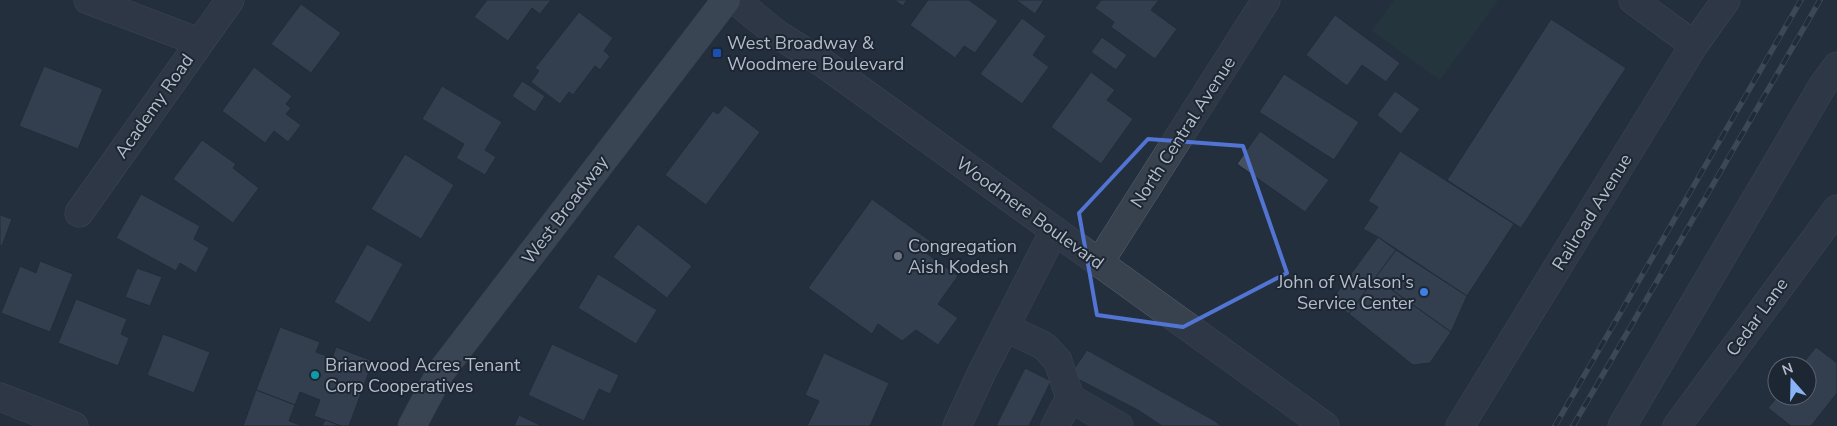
<svg xmlns="http://www.w3.org/2000/svg" width="1837" height="426" font-family="'Nunito Sans',sans-serif">
<style>
.green{fill:#263c3f}
.building{fill:#455162;stroke:#1f2835}
.lines{fill:none;stroke-linecap:round;stroke-linejoin:round}
.minor-casing{stroke:#565f6c;stroke-width:29}
.major-casing{stroke:#414a57;stroke-width:29}
.minor{stroke:#38414e;stroke-width:28}
.major{stroke:#56606e;stroke-width:28}
.rail-casing{stroke:#5a6575;stroke-width:5.5}
.rail{stroke:#1d2633;stroke-width:4;stroke-dasharray:11;stroke-linecap:butt}
.marked{fill:none;stroke:#5274d3;stroke-width:4;stroke-linejoin:round}
.transit-dot{fill:#1a4fb4;stroke:#1d2633;stroke-width:2}
.worship-dot{fill:#6b7280;stroke:#1d2633;stroke-width:2}
.shop-dot{fill:#3f7fe0;stroke:#1d2633;stroke-width:2}
.culture-dot{fill:#0f9aa8;stroke:#1d2633;stroke-width:2}
.labels{text-anchor:middle;dominant-baseline:central;stroke-width:4;stroke-linejoin:round;paint-order:stroke}
.poi-label{font-size:18px;fill:#b4bcc9;stroke:#1d2633;text-anchor:start}
.street-label{font-size:18px;fill:#b4bcc9;stroke:#1d2633}
</style>
<rect width="100%" height="100%" fill="#242f3e"/>
<polygon class="green" points="1394,0 1498,0 1440,80 1372,31"/>
<g class="building">
<polygon points="487,0 551,0 540,14 532,8 508,41 474,17"/>
<polygon points="894,0 907,0 903,6"/>
<polygon points="928,0 969,0 998,21 975,53 964,46 955,58 910,25"/>
<polygon points="1016,0 1044,0 1035,14"/>
<polygon points="1101,0 1159,0 1151,10 1177,29 1155,59 1111,27 1114,22 1095,8"/>
<polygon points="301,4 341,33 311,73 271,44"/>
<polygon points="579,12 613,38 604,51 610,56 600,70 595,66 573,95 569,92 560,104 531,82 539,71 535,68"/>
<polygon points="1335,15 1400,63 1386,82 1362,65 1347,86 1306,55"/>
<polygon points="1022,18 1046,36 1033,55 1049,67 1022,104 980,74"/>
<polygon points="1551,19 1626,68 1521,228 1447,180"/>
<polygon points="1102,37 1127,55 1116,70 1091,52"/>
<polygon points="44,66 103,89 78,149 19,126"/>
<polygon points="254,67 292,96 286,104 291,108 286,114 301,125 288,142 274,131 265,143 222,111"/>
<polygon points="1091,72 1115,90 1107,100 1133,119 1101,164 1051,127"/>
<polygon points="1284,74 1359,122 1334,160 1259,112"/>
<polygon points="522,81 545,96 535,112 512,96"/>
<polygon points="442,86 502,122 485,150 496,157 485,175 456,158 464,144 422,119"/>
<polygon points="1395,91 1420,109 1401,134 1377,115"/>
<polygon points="725,105 760,132 706,205 665,175 713,111 718,114"/>
<polygon points="1260,131 1329,180 1305,212 1237,164"/>
<polygon points="202,140 236,164 233,168 259,188 233,223 173,179"/>
<polygon points="1400,151 1514,224 1467,296 1378,237 1363,229 1378,207 1368,201"/>
<polygon points="405,154 454,185 421,239 371,209"/>
<polygon points="141,194 200,226 194,239 209,248 196,273 180,263 176,271 116,238"/>
<polygon points="872,199 933,243 926,253 958,276 938,304 958,318 938,345 916,330 902,341 878,324 872,334 808,288"/>
<polygon points="0,215 12,219 2,246 0,245"/>
<polygon points="638,224 692,266 667,298 613,257"/>
<polygon points="1378,237 1396,250 1349,314 1331,301"/>
<polygon points="367,244 403,264 370,323 334,302"/>
<polygon points="1396,250 1467,296 1451,332 1375,278"/>
<polygon points="40,261 73,274 50,332 1,313 20,266 36,273"/>
<polygon points="137,268 162,277 150,306 125,297"/>
<polygon points="598,274 657,310 636,344 578,308"/>
<polygon points="1375,278 1451,332 1430,363 1413,365 1349,314"/>
<polygon points="76,299 127,319 121,334 129,338 118,366 58,343"/>
<polygon points="280,327 320,342 316,352 332,358 336,347 373,361 349,426 341,426 314,416 320,400 300,392 295,405 256,390"/>
<polygon points="163,334 210,352 194,393 147,375"/>
<polygon points="552,344 619,375 610,394 599,389 584,421 528,395"/>
<polygon points="1816,347 1837,363 1837,393 1811,426 1791,426 1768,408 1778,396 1807,396 1807,366 1801,366"/>
<polygon points="1087,350 1215,421 1221,426 1162,426 1138,410 1070,375"/>
<polygon points="824,353 889,383 870,426 807,426 819,401 805,395"/>
<polygon points="1025,368 1051,381 1029,426 996,426"/>
<polygon points="256,390 295,405 289,421 303,426 243,426"/>
<polygon points="519,415 542,426 514,426"/>
<polygon points="325,420 341,426 322,426"/>
</g>
<g class="lines">
<defs>
<g id="minor">
<polyline points="88,0 199,42"/>
<polyline points="735,0 777,34 823,63 1325,426"/>
<polyline points="1633,0 1694,45"/>
<polyline points="79,213 230,0"/>
<polyline points="1099,263 1266,0"/>
<polyline points="1005,327 1044,346 1058,361 1070,398 1119,426"/>
<polyline points="0,397 74,426"/>
<polyline points="957,426 981,374 1054,231"/>
<polyline points="1055,426 1070,398"/>
<polyline points="1460,426 1694,45 1726,0"/>
<polyline points="1622,426 1823,85 1837,66"/>
<polyline points="1677,426 1837,209"/>
</g>
<polyline id="major" points="412,426 440,373 726,0"/>
</defs>
<use href="#minor" class="minor-casing"/>
<use href="#major" class="major-casing"/>
<use href="#minor" class="minor"/>
<use href="#major" class="major"/>
<defs>
<g id="rail">
<polyline points="1555,426 1801,0"/>
<polyline points="1573,426 1820,0"/>
</g>
</defs>
<use href="#rail" class="rail-casing"/>
<use href="#rail" class="rail"/>
</g>
<path d="M0 0H1837V426H0ZM1148 139 1243 146 1287 273 1183 327 1097 315 1079 213Z" fill="#242f3e" fill-opacity=".55" fill-rule="evenodd"/>
<path class="marked" d="M1148 139 1243 146 1287 273 1183 327 1097 315 1079 213Z"/>
<rect class="transit-dot" x="712" y="48" width="10" height="10" rx="2.5"/>
<circle class="worship-dot" cx="898" cy="256" r="5"/>
<circle class="shop-dot" cx="1424" cy="292" r="5"/>
<circle class="culture-dot" cx="315" cy="375" r="5"/>
<g class="labels">
<g class="poi-label">
<text x="727" y="43">West Broadway &amp;<tspan x="727" dy="21">Woodmere Boulevard</tspan></text>
<text x="908" y="246">Congregation<tspan x="908" dy="21">Aish Kodesh</tspan></text>
<text x="1414" y="282" text-anchor="end">John of Walson's<tspan x="1414" dy="21">Service Center</tspan></text>
<text x="325" y="365">Briarwood Acres Tenant<tspan x="325" dy="21">Corp Cooperatives</tspan></text>
</g>
<g class="street-label">
<text transform="translate(154 106) rotate(-55)">Academy Road</text>
<text transform="translate(1183 132) rotate(-57)">North Central Avenue</text>
<text transform="translate(565 210) rotate(-53)">West Broadway</text>
<text transform="translate(1592 212) rotate(-58)">Railroad Avenue</text>
<text transform="translate(1030 213) rotate(36)">Woodmere Boulevard</text>
<text transform="translate(1757 317) rotate(-54)">Cedar Lane</text>
</g>
</g>
<g transform="translate(1792 381) rotate(340)"><circle r="24" fill="#1d2633" stroke="#59626f"/>
<path d="M0-4L9 19L0 12L-9 19Z" fill="#8ab4f8"/>
<text y="-8" font-size="14" font-weight="bold" text-anchor="middle" fill="#b4bcc9">N</text>
</g>
</svg>
